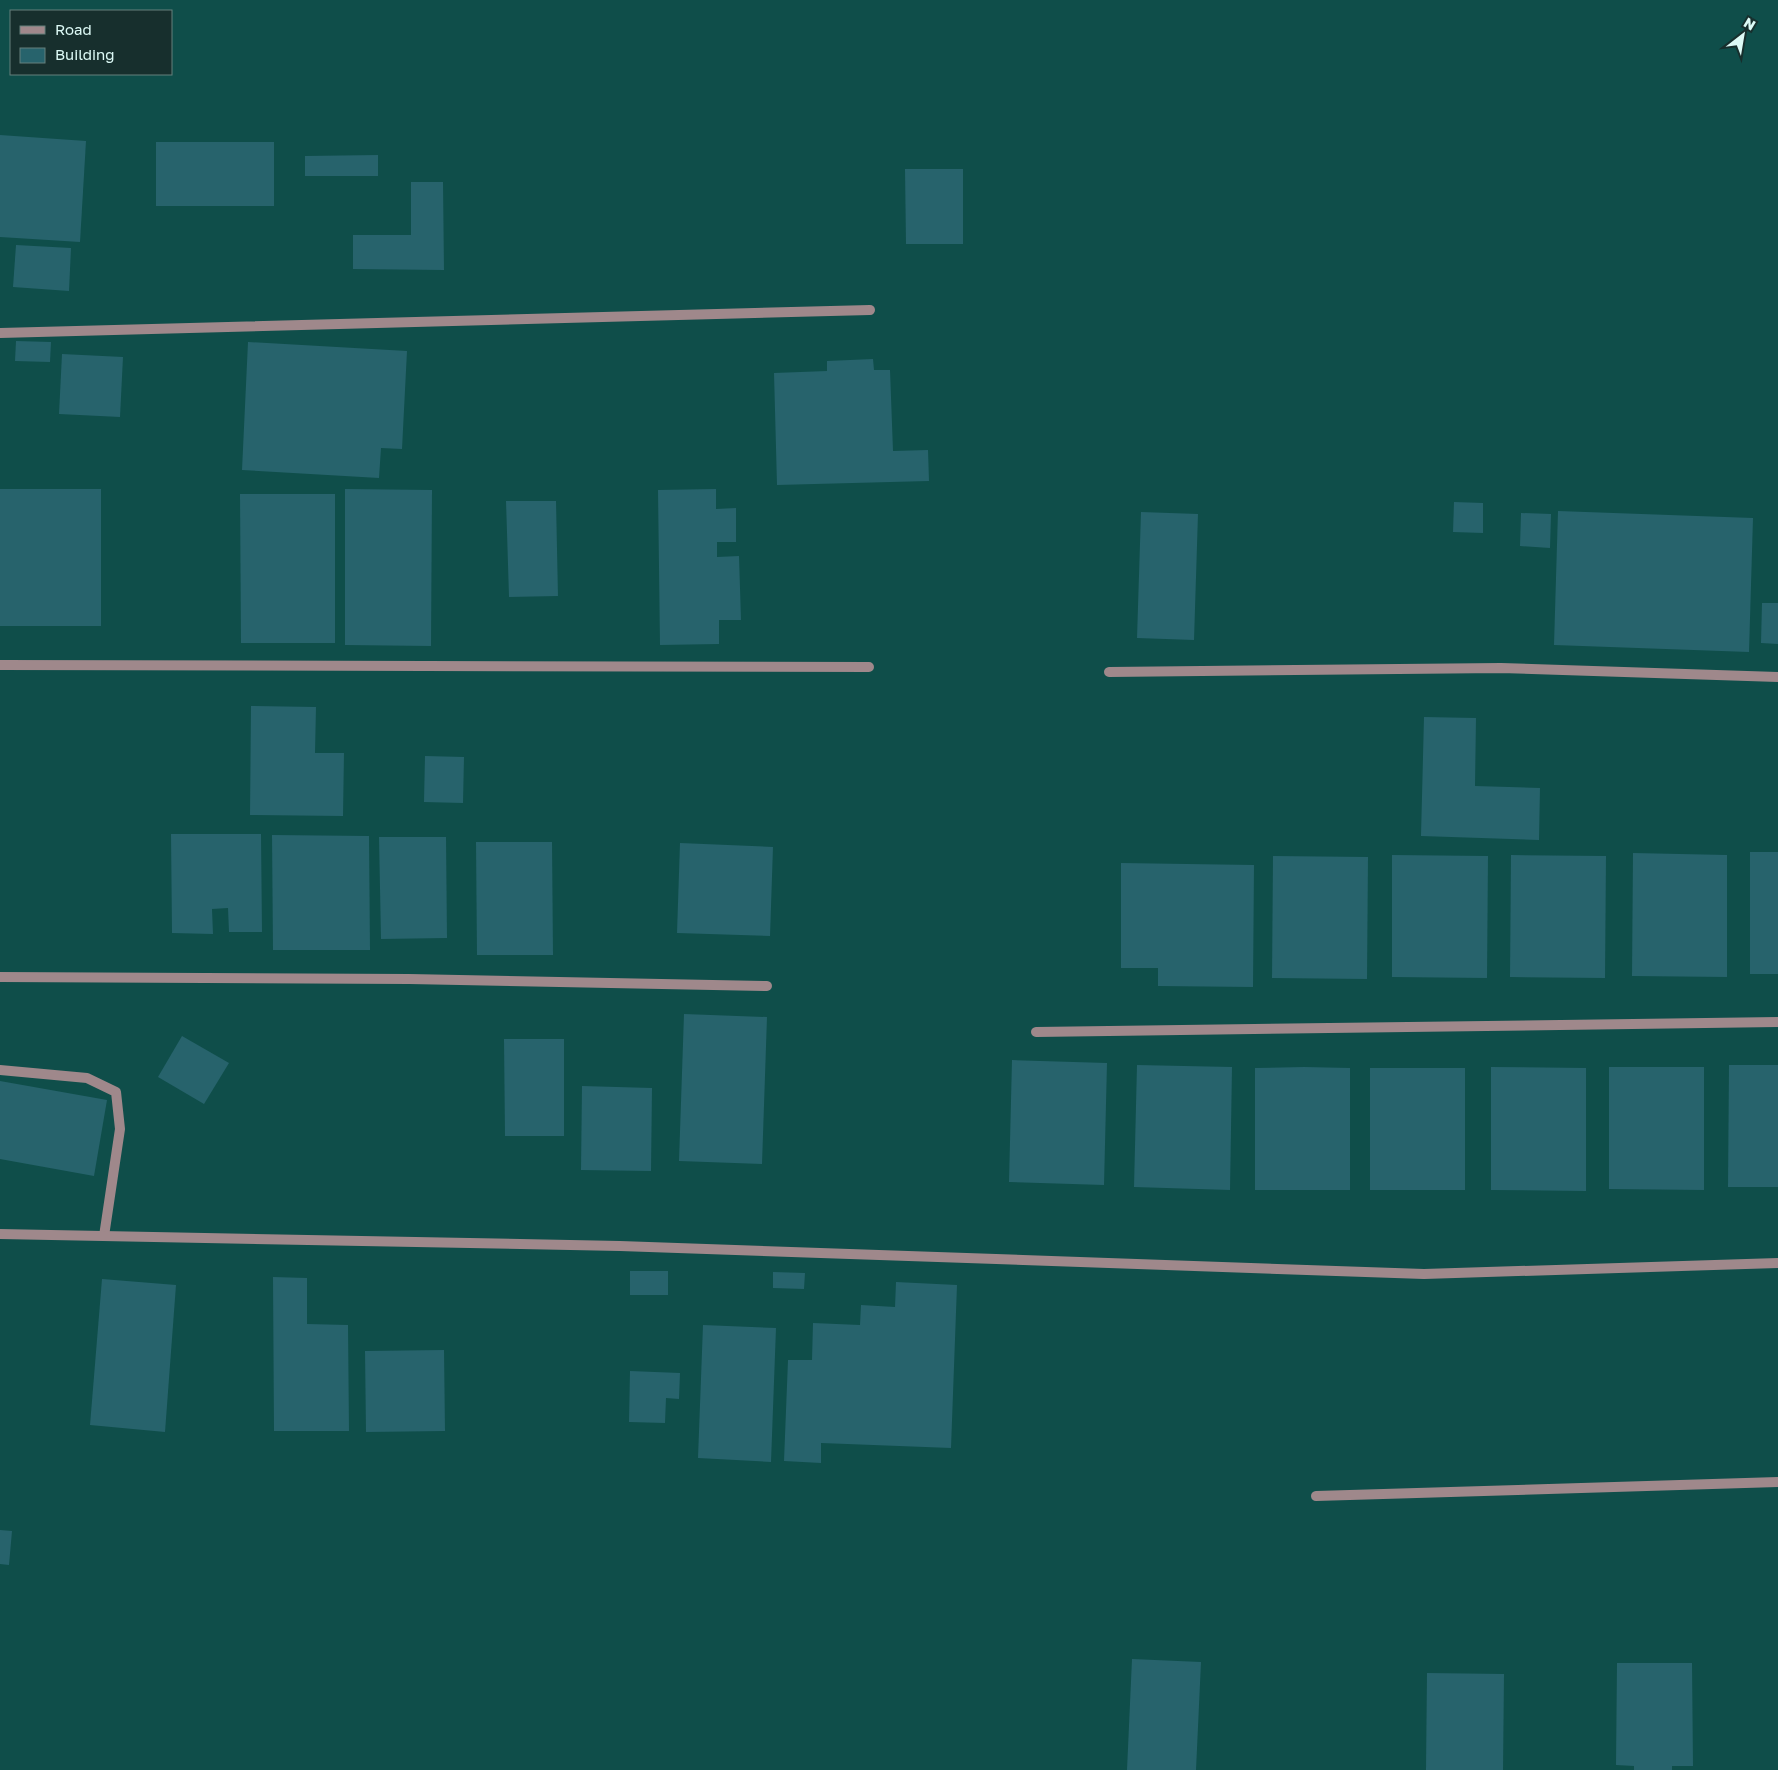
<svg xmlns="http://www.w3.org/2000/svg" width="1778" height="1770" font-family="'Golos Text',sans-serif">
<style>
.building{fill:#27636c}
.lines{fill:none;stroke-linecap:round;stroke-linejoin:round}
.minor{stroke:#9f888b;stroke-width:10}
</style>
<rect width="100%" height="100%" fill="#0f4e4a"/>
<g class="building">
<polygon points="0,135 86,141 80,242 0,237"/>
<rect x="156" y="142" width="118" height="64"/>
<polygon points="378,155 378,176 305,176 305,156"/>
<polygon points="905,169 963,169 963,244 906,244"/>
<polygon points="411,182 443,182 444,270 353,269 353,235 411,235"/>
<polygon points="16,245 71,248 69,291 13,287"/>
<polygon points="16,341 51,342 50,362 15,361"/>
<polygon points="248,342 407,351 402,449 381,448 379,478 242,470"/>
<polygon points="62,354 123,357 120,417 59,414"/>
<polygon points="873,359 874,370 890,370 893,451 928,450 929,481 777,485 774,373 827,371 827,361"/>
<rect x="0" y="489" width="101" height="137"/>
<polygon points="345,489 432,490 431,646 345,645"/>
<polygon points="716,489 716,509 736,508 736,542 717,542 717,557 739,556 741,620 719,620 719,644 660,645 658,490"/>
<polygon points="240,494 335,494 335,643 241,643"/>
<polygon points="506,501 556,501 558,596 509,597"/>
<polygon points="1454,502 1483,503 1483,533 1453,532"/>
<polygon points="1558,511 1753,518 1749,652 1554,645"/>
<polygon points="1141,512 1198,514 1194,640 1137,638"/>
<polygon points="1521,513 1551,514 1550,548 1520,546"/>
<polygon points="1762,603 1778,603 1778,644 1761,643"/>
<polygon points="251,706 316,707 315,753 344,753 343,816 250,815"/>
<polygon points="1424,717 1476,718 1475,786 1540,788 1539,840 1421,836"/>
<polygon points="425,756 464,757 463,803 424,802"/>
<polygon points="171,834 261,834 262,932 229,932 228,908 212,909 213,934 172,933"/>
<polygon points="272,835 369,836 370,950 273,950"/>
<polygon points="379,837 446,837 447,938 381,939"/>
<polygon points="476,842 552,842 553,955 477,955"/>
<polygon points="680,843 773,847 770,936 677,933"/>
<rect x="1750" y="852" width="28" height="122"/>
<polygon points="1633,853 1727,855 1727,977 1632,976"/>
<polygon points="1392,855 1488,856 1487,978 1392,977"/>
<polygon points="1511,855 1606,856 1605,978 1510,977"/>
<polygon points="1273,856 1368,857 1367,979 1272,978"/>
<polygon points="1121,863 1254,865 1253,987 1158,986 1158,968 1121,968"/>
<polygon points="684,1014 767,1017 762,1164 679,1161"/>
<polygon points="182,1036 229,1063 204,1104 158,1077"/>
<polygon points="504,1039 564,1039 564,1136 505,1136"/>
<polygon points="1012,1060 1107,1063 1104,1185 1009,1182"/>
<polygon points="1137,1065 1232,1067 1230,1190 1134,1187"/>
<polygon points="1729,1065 1778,1065 1778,1187 1728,1187"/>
<polygon points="1304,1067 1350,1068 1350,1190 1255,1190 1255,1068"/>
<polygon points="1491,1067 1586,1068 1586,1191 1491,1190"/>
<polygon points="1609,1067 1704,1067 1704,1190 1609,1189"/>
<rect x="1370" y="1068" width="95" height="122"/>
<polygon points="0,1081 107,1100 94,1176 0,1159"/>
<polygon points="582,1086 652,1088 651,1171 581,1170"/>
<rect x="630" y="1271" width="38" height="24"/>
<polygon points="773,1272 805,1273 804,1289 773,1288"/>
<polygon points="273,1277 307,1278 307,1324 348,1325 349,1431 274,1431"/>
<polygon points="102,1279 176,1285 165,1432 90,1425"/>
<polygon points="896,1282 957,1285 951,1448 821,1443 821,1463 784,1461 788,1360 812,1360 813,1323 860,1325 861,1305 895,1307"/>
<polygon points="703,1325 776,1328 771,1462 698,1458"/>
<polygon points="444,1350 445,1431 366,1432 365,1351"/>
<polygon points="630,1371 680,1373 679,1399 666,1398 665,1423 629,1422"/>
<polygon points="0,1530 12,1531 9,1565 0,1564"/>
<polygon points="1132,1659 1201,1662 1196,1770 1127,1770"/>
<polygon points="1617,1663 1692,1663 1693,1766 1672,1766 1672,1770 1634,1770 1634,1766 1616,1765"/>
<polygon points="1427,1673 1504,1674 1503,1770 1426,1770"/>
</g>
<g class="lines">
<g class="minor">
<polyline points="0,333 870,310"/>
<polyline points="0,665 869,667"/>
<polyline points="1109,672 1501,668 1778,677"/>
<polyline points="0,977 409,979 767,986"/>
<polyline points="1036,1032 1778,1022"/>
<polyline points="0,1070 87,1078 116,1092 120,1129 104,1236"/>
<polyline points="0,1234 620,1246 1424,1274 1778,1263"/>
<polyline points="1316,1496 1778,1482"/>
</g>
</g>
<rect x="10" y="10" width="162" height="65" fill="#172f2d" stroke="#66807d"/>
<rect x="20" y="26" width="25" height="8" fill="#9f888b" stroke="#66807d"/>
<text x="55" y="35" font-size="15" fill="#ddfaf6">Road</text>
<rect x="20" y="48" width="25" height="15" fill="#27636c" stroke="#66807d"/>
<text x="55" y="60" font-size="15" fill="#ddfaf6">Building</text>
<g transform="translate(1743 35) rotate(31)" stroke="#172f2d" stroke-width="4" paint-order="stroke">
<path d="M0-4L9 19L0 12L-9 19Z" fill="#ddfaf6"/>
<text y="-8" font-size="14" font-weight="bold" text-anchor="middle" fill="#ddfaf6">N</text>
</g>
</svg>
